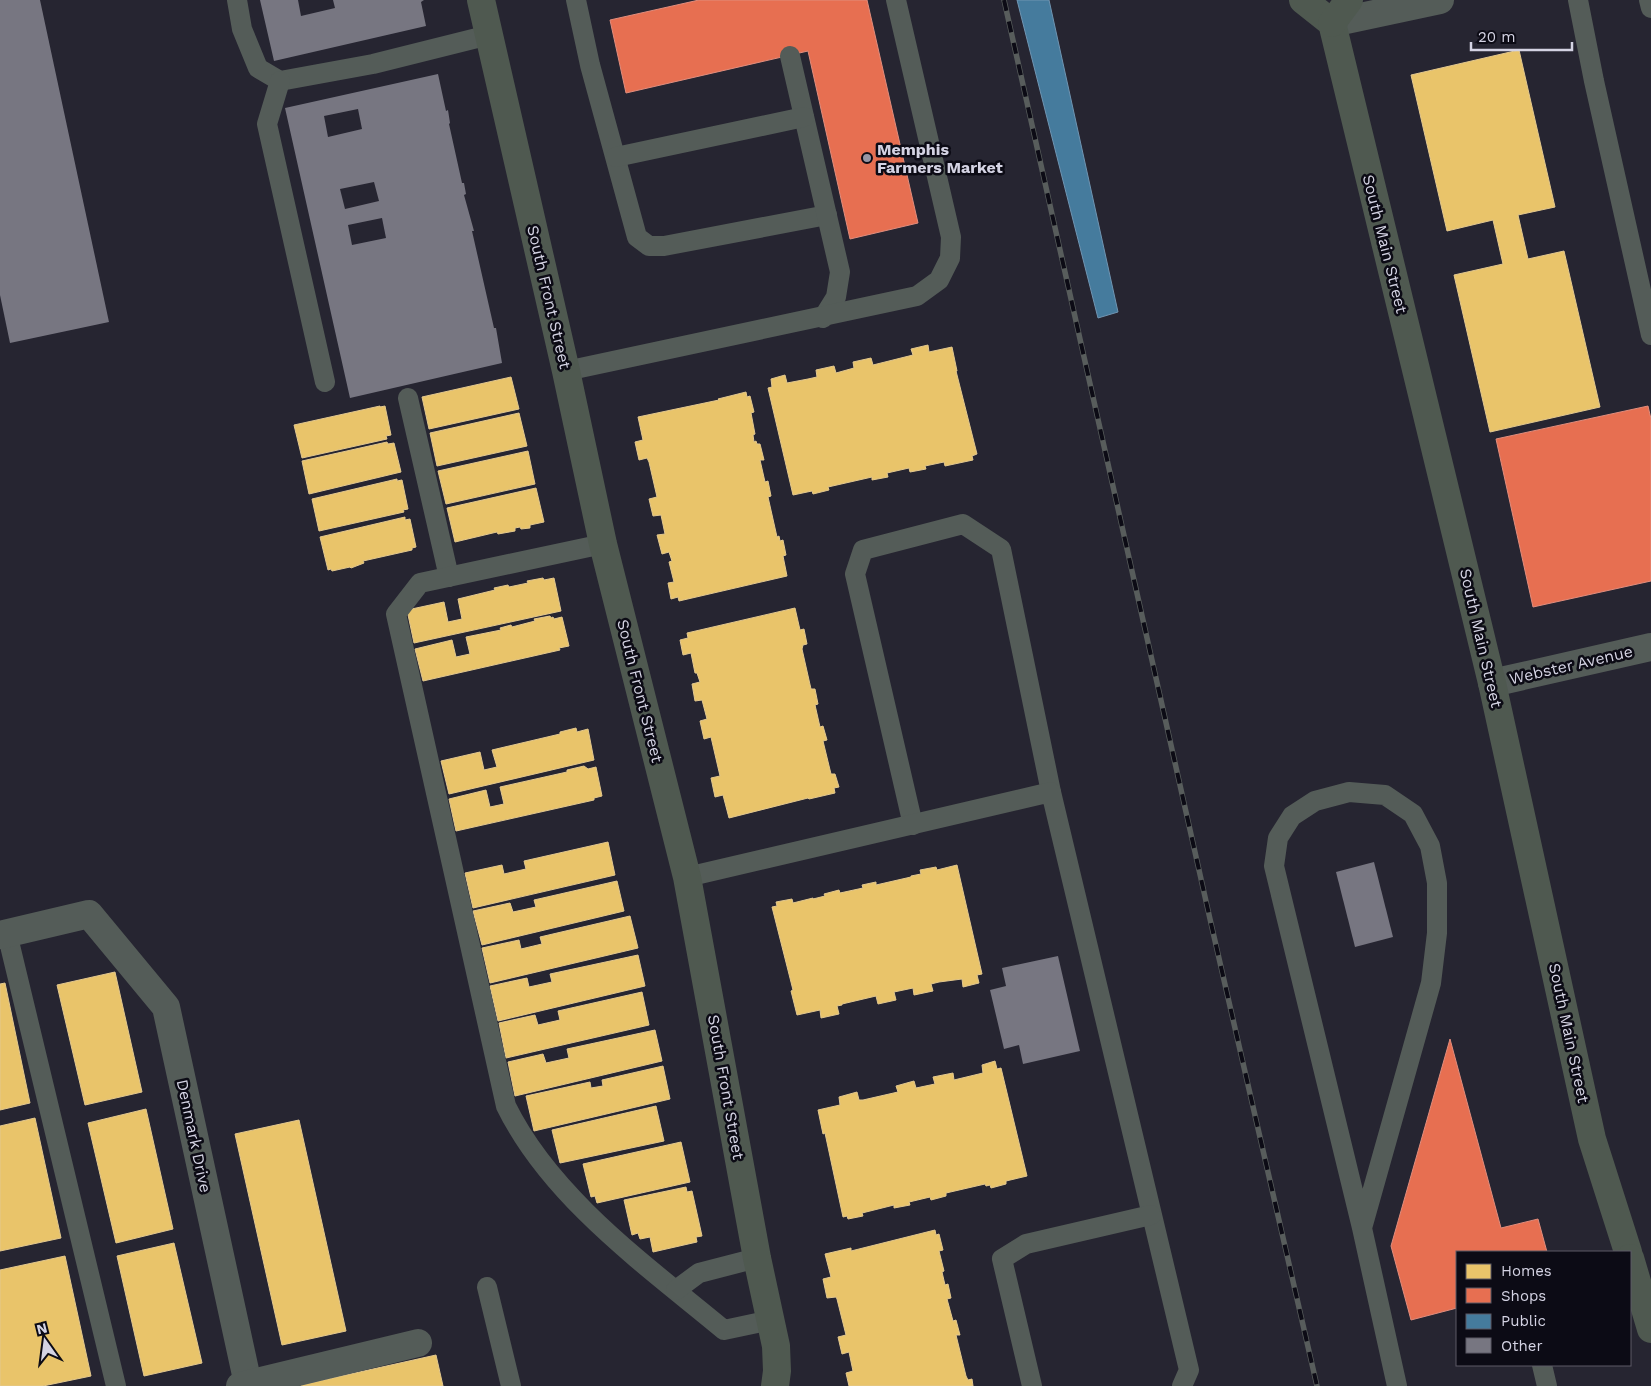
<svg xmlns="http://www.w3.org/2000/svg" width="1651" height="1386" font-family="'Work Sans',sans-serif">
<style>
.homes{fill:#e9c46a;stroke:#e3c88e}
.shops{fill:#e76f51;stroke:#e18d7d}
.public{fill:#457b9d;stroke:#7095b2}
.building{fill:#777681;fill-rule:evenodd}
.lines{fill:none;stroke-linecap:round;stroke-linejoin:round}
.service{stroke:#545c58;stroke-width:20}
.minor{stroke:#545c58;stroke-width:28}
.secondary{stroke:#4f5950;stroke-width:28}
.rail-casing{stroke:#585d5c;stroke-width:5.5}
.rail{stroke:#0c0b15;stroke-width:4;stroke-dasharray:11;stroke-linecap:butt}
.poi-dot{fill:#9796a5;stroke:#0c0b15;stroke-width:2}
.labels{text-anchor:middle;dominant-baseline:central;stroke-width:5;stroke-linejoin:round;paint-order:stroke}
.poi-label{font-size:16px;font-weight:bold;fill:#d4d3e3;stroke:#0c0b15;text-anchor:start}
.street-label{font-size:16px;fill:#d4d3e3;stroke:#0c0b15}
</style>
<rect width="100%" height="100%" fill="#262531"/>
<g class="homes">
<polygon points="1519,50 1555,207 1518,215 1528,259 1564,251 1600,407 1490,432 1454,275 1503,264 1493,220 1447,231 1411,75"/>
<polygon points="928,345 929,352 952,347 957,371 956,371 977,454 972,456 973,460 945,466 944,462 925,466 926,469 910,472 909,468 887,473 888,477 872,480 872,477 828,487 829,490 813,494 812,491 793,495 768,388 772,387 771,379 785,375 787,383 808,379 817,377 816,370 834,366 836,373 854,368 853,362 871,358 873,365 913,355 911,349"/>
<polygon points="511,377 519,409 429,429 422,397"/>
<polygon points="746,392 747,397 750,396 754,412 751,413 755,434 753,435 754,442 756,441 757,444 760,444 764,460 760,460 765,482 768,481 771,496 768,497 777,537 779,536 780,541 783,540 786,555 783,556 787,576 679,601 678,597 671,599 668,583 674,582 669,562 672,561 669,552 662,554 657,535 665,534 661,515 653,516 649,499 657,497 649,462 647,458 639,460 635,442 643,440 638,417 719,400 718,399"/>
<polygon points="380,406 380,407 385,406 391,435 386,436 387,439 302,458 294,425"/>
<polygon points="519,413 527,446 437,466 430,433"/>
<polygon points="387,442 388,444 394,443 401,472 309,494 302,461"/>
<polygon points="528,451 535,484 446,504 438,471"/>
<polygon points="397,479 397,481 402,480 408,509 403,510 404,512 319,531 312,499"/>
<polygon points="536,488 544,522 530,525 530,528 521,529 520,527 515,528 515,531 498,534 497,532 455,542 447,508"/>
<polygon points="405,517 405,520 410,519 416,547 412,548 412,550 363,561 364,563 351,568 350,567 332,571 331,569 328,570 320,537"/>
<polygon points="543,578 544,580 554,578 561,611 414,643 407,610 444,602 448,622 462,619 458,599 495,590 494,588 508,585 509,587 528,583 527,581"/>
<polygon points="795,608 800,630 804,629 807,644 803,645 802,649 811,689 815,689 818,704 815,705 820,727 823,726 827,740 823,741 831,774 835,774 839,787 834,788 835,793 809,799 808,798 729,818 723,795 715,797 711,778 720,776 711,737 704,739 700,721 707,719 702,700 695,701 692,684 700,682 697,673 695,673 691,653 683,655 680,640 688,638 687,633"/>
<polygon points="550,616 551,618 553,617 554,619 562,617 569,646 559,648 560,650 423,681 415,649 452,640 456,657 470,654 466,637 501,630 500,628 511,625 512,627 535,621 534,619"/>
<polygon points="576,728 577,732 588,729 594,760 449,794 441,761 480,752 484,770 497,767 492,750 560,734 560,732"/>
<polygon points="584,766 588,769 596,767 602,796 594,798 594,800 456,831 449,799 486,790 490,807 504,804 500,787 567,772 567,770"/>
<polygon points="608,842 615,875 473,908 465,873 502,865 504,874 526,869 524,861"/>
<polygon points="957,865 982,974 977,975 979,983 963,987 962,979 939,982 931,984 933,991 914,995 913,988 894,992 896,1000 878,1004 876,996 842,1004 842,1005 837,1006 839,1014 821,1018 820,1010 797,1015 791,991 793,990 772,907 777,906 776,902 792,899 793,903 813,898 813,899 825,896 824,894 839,890 840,893 863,888 862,885 876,882 876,885 911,877 911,876 921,874 920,870 936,867 937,870"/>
<polygon points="617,881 624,911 482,945 473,911 510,903 513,912 536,907 534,900"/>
<polygon points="630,916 638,948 490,983 482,948 519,940 521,949 542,944 540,937"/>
<polygon points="638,955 645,986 498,1021 490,986 527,978 529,987 552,982 550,974"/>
<polygon points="115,972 142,1092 85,1105 57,985"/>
<polygon points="5,983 30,1103 0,1110 0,984"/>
<polygon points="642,992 649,1025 506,1058 499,1023 535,1015 538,1025 560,1020 558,1011"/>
<polygon points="655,1030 662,1061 515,1096 508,1062 543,1054 546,1063 569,1058 567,1049"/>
<polygon points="995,1061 997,1069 1001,1068 1027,1176 1006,1181 1006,1184 991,1188 990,1185 986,1186 985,1184 946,1193 946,1196 931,1200 930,1197 909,1202 910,1205 894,1208 894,1205 862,1213 863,1216 848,1219 847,1216 843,1217 825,1133 823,1134 818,1110 840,1105 839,1097 857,1092 859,1100 863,1100 898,1092 896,1086 914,1081 916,1088 935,1084 933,1077 953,1073 954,1080 983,1073 982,1065"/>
<polygon points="663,1066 670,1099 534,1131 526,1096 590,1082 591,1088 603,1086 602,1080"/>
<polygon points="656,1106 664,1141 560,1163 552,1130"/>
<polygon points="146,1109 173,1229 116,1243 88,1123"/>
<polygon points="35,1118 61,1238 0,1251 0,1126"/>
<polygon points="299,1120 346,1331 282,1345 235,1134"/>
<polygon points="681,1142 690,1182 597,1203 595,1196 591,1197 583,1164"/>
<polygon points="686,1187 687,1192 692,1191 702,1236 696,1237 697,1242 653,1252 650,1237 640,1239 638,1233 632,1235 624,1200"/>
<polygon points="935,1230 936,1235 939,1234 943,1250 939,1251 944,1271 942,1272 945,1285 948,1284 951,1298 947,1299 953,1321 956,1320 960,1335 956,1335 966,1376 968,1380 972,1379 973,1386 849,1386 846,1373 853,1371 849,1352 842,1354 838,1337 846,1335 837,1299 836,1297 827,1298 823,1279 831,1277 825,1254 851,1248 851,1251"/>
<polygon points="174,1243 202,1363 144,1376 117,1256"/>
<polygon points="65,1256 91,1376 43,1386 0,1386 0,1270"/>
<polygon points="436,1355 443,1386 301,1386 301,1385"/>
</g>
<g class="shops">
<polygon points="699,0 867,0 918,223 850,239 808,51 626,93 610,20"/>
<polygon points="1648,406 1651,419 1651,581 1533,607 1496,439"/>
<polygon points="1450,1039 1501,1228 1538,1219 1547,1252 1457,1252 1457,1308 1411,1320 1391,1246"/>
</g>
<polygon class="public" points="1017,0 1049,0 1118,312 1098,318"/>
<g class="building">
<polygon points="0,0 40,0 109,322 10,343 0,295"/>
<polygon points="260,0 298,0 301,16 335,8 333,0 424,0 421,2 426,26 274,61"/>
<path d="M438 74 446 111 448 110 450 123 449 124 462 183H464L466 194 464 195 474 231H472L494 328H496L502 363 350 398 285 108ZM358 109 362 129 328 137 324 116ZM374 182 379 201 345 209 340 189ZM382 218 386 238 352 245 348 225Z"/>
<polygon points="1374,862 1393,937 1355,947 1336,872"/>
<polygon points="1058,956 1080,1051 1023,1064 1019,1045 1004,1049 990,990 1006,986 1002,968"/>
</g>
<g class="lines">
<g class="service">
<polyline points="237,0 242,29 258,68 280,81 373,64 489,35"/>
<polyline points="576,0 590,65 637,237 649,246 664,246 827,215"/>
<polyline points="1578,0 1594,81 1651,335"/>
<polyline points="1649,0 1651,8"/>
<polyline points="790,56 840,272 836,297 823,318"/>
<polyline points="280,81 267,124 325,382"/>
<polyline points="616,157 804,117"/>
<polyline points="566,371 917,296 939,280 950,258 951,237 896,0"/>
<polyline points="408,398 449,577"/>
<path d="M603 544 420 583 396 614 506 1106C551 1198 647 1266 724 1330L771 1320"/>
<polyline points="913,825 855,574 863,550 963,524 1001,549 1051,792"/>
<polyline points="687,877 1051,792 1189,1370 1182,1386"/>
<polyline points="7,933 116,1386"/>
<polyline points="1362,1228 1431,983 1437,933 1437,883 1430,846 1413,814 1385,795 1349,792 1315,801 1292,816 1278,838 1274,866 1362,1228 1397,1386"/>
<polyline points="487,1287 511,1386"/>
<polyline points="676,1290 699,1273 757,1258"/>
<polyline points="1542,1365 1547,1386"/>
<polyline points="1032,1386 1002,1259 1026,1244 1151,1215"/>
</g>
<g class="minor">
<polyline points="1332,23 1440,0"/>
<polyline points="1492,683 1651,647"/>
<polyline points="0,935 89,914 166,1007 248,1384"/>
<polyline points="240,1386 418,1343"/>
</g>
<g class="secondary">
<polyline points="481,0 566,371 603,544 687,877 757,1258 776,1346 777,1371 775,1386"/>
<polyline points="1303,0 1332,23 1492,683 1592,1139 1628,1252"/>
<polyline points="1332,23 1349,0"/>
<polyline points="1630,1258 1651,1329"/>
</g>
<defs>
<polyline id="rail" points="1004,0 1210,919 1317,1386"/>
</defs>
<use href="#rail" class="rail-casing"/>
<use href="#rail" class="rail"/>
</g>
<circle class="poi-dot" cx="867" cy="158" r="5"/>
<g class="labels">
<g class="poi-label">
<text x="877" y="149">Memphis<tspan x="877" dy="18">Farmers Market</tspan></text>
</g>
<g class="street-label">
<text transform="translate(1385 244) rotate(76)">South Main Street</text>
<text transform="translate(549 297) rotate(77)">South Front Street</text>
<text transform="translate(1481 638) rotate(77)">South Main Street</text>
<text transform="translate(1571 665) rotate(-13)">Webster Avenue</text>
<text transform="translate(640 691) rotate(76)">South Front Street</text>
<text transform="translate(1569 1033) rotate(78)">South Main Street</text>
<text transform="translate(726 1087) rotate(80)">South Front Street</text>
<text transform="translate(194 1136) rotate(78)">Denmark Drive</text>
</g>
</g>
<rect x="1456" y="1251" width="175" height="115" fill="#0c0b15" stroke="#5c5b67"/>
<rect x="1466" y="1264" width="25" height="15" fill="#e9c46a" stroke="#5c5b67"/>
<text x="1501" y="1276" font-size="15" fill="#d4d3e3">Homes</text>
<rect x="1466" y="1288" width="25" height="15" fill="#e76f51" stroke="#5c5b67"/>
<text x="1501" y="1301" font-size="15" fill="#d4d3e3">Shops</text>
<rect x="1466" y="1314" width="25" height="15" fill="#457b9d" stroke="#5c5b67"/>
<text x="1501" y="1326" font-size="15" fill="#d4d3e3">Public</text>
<rect x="1466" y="1338" width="25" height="15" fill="#777681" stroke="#5c5b67"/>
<text x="1501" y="1351" font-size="15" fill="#d4d3e3">Other</text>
<g transform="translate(45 1341) rotate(346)" stroke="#0c0b15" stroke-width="4" paint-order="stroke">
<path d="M0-4L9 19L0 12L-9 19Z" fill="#d4d3e3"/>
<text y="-8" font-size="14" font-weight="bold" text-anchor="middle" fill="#d4d3e3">N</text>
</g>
<path d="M1471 42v8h101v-8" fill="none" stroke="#d4d3e3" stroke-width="2.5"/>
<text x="1478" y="42" font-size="15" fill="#d4d3e3" stroke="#0c0b15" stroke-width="4" paint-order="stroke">20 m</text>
</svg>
